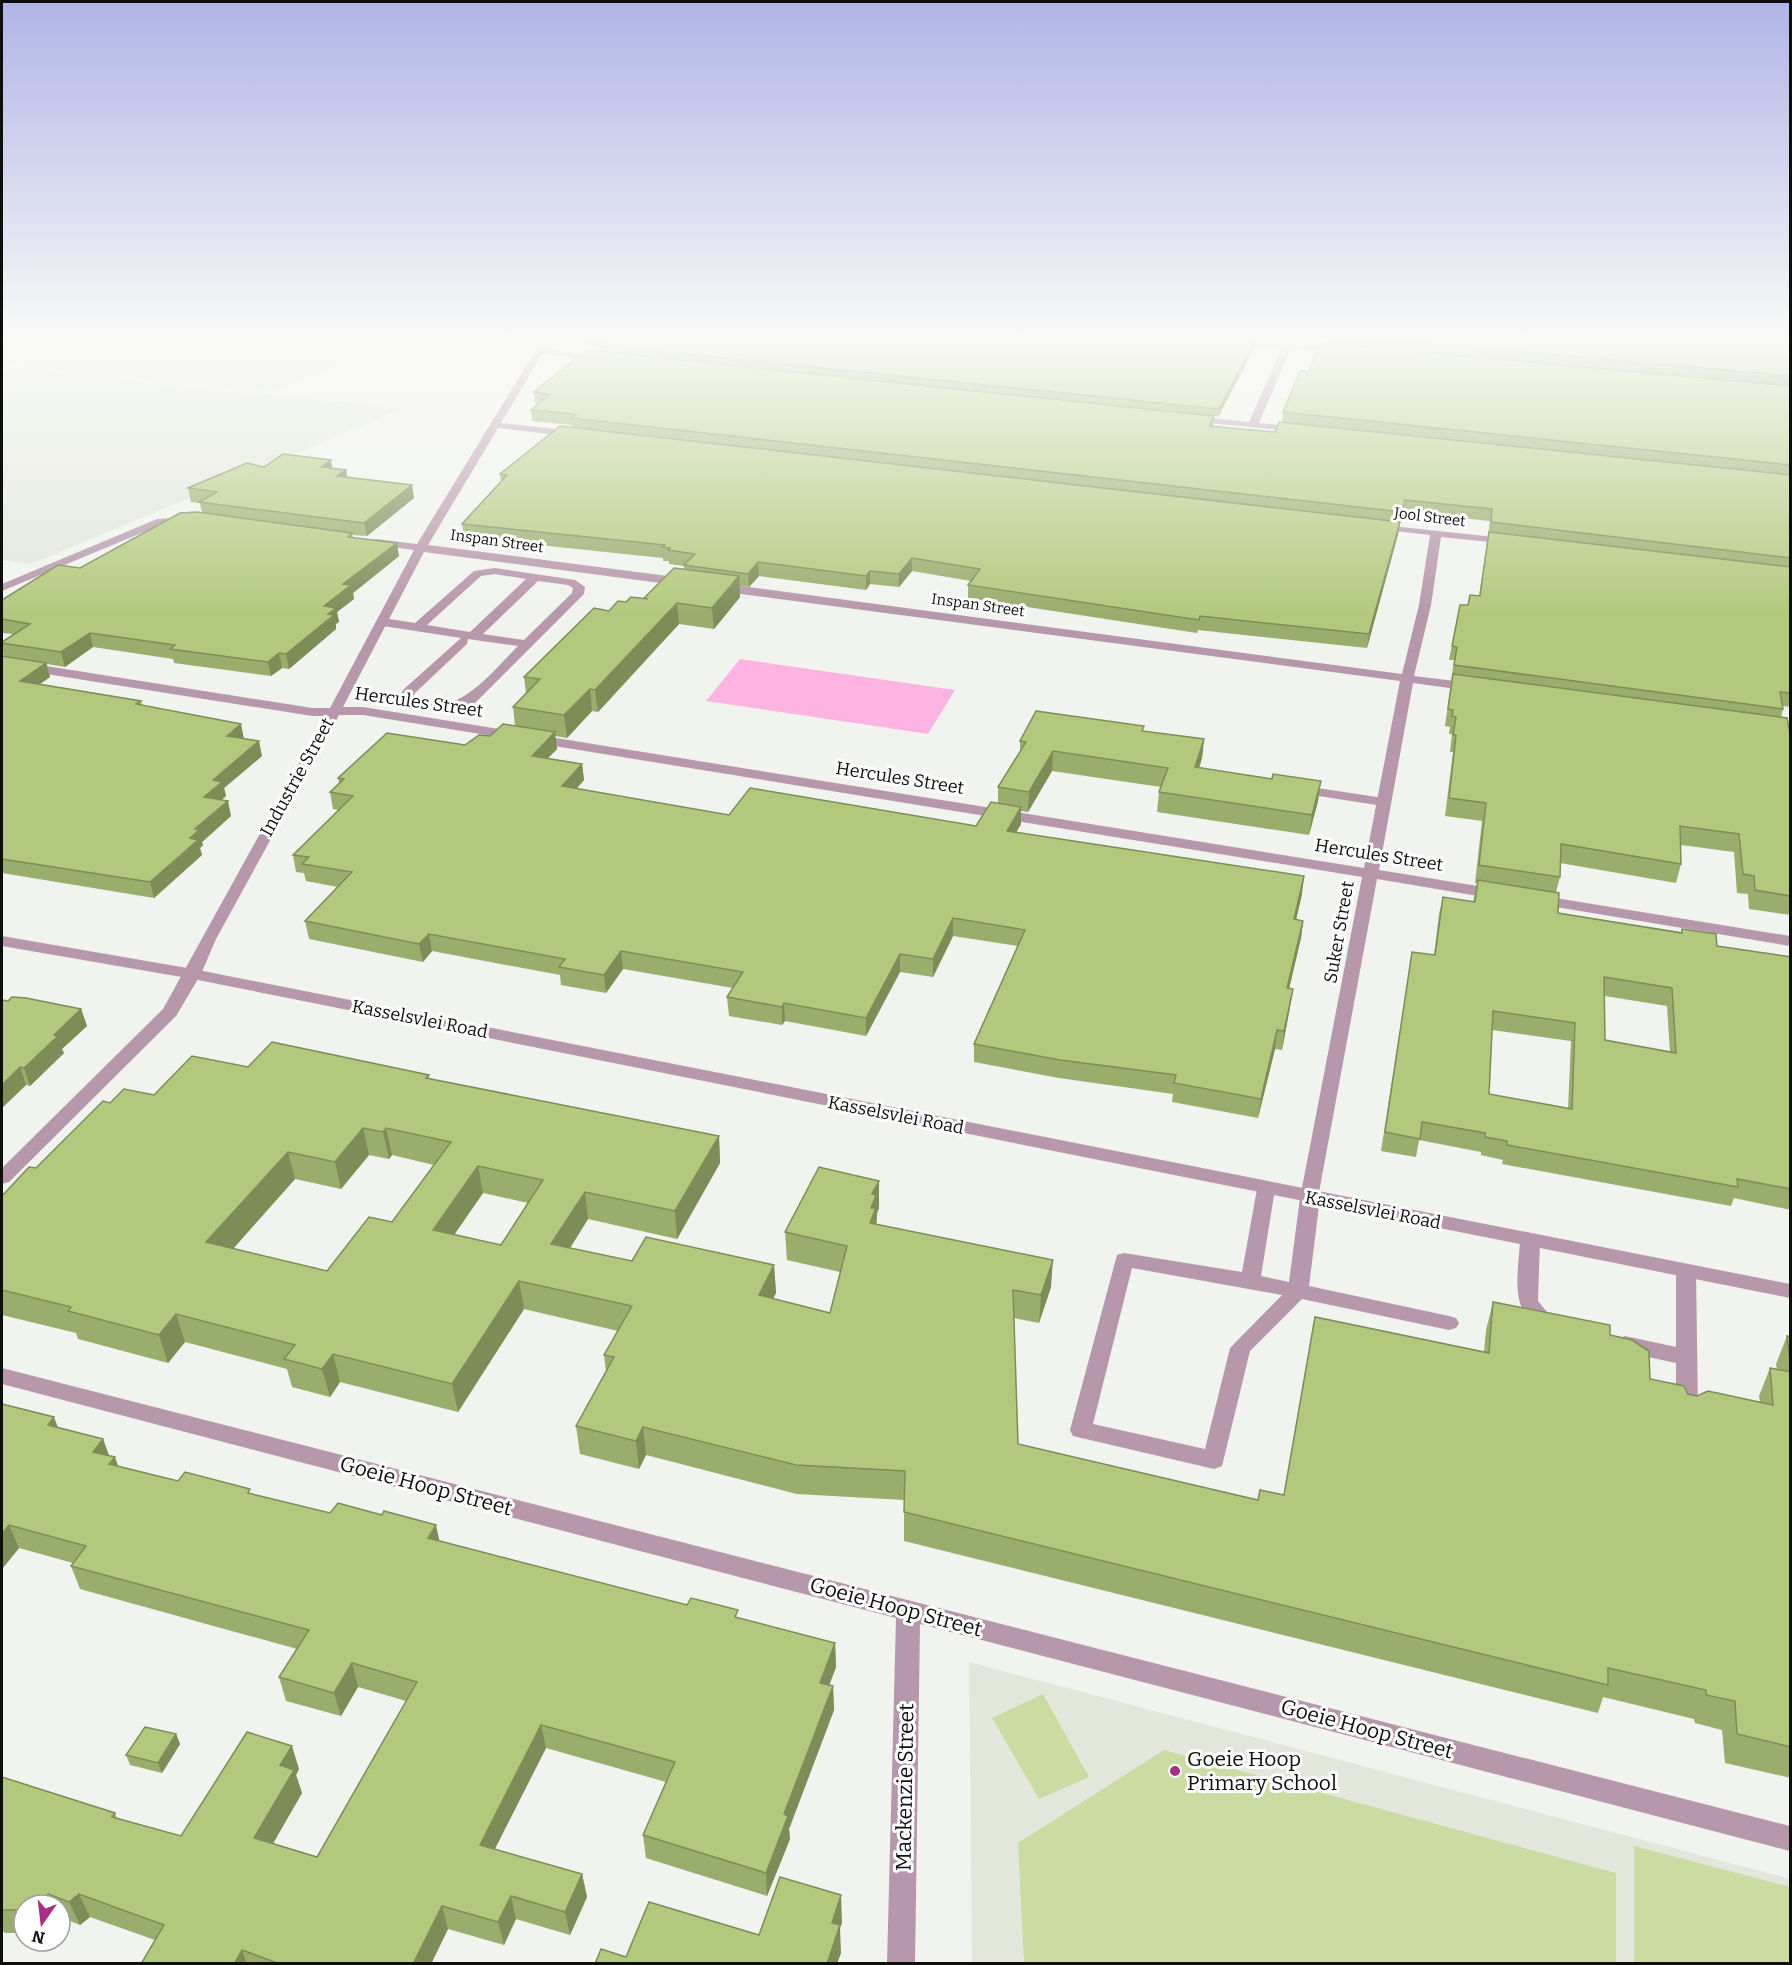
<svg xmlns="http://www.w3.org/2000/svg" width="1792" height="1965" font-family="Bitter,serif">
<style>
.built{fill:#e3e7db}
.green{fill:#cadca2}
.water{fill:#fdb4e2}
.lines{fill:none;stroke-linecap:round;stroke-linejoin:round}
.service{fill:#b797ab;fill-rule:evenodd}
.minor{fill:#b797ab;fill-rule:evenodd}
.tertiary{fill:#b797ab;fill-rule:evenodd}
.wall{fill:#99ad6c;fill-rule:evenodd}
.shaded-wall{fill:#7d8d58}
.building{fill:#b2c97d;stroke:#7d8d58;stroke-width:1.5;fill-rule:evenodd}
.poi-dot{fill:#a72f86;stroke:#fff;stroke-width:2}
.labels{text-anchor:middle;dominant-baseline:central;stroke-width:6;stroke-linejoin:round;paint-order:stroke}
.far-street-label{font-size:15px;fill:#0e0f0d;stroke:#fff}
.street-label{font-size:18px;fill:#0e0f0d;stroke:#fff}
.near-street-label{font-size:21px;fill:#0e0f0d;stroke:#fff}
.near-poi-label{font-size:21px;fill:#0e0f0d;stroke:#fff;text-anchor:start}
</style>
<rect width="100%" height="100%" fill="#f1f3ee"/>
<g class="built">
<polygon points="2,340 393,340 273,392 2,364"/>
<polygon points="2,369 404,408 31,564 2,560"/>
<polygon points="969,1662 1790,1879 1790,1963 972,1963"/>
</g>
<g class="green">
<polygon points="1043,1694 1089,1777 1039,1799 992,1718"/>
<polygon points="1164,1750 1616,1873 1616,1963 1024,1963 1018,1843"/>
<polygon points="1634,1846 1790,1887 1790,1963 1634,1963"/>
</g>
<polygon class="water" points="740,659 955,690 928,734 706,701"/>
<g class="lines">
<g class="service">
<path d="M495 568 575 580 585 587 584 594 474 704 446 711 428 710 408 703 400 695 404 689 461 638 383 626 377 622 383 618 415 623 474 571ZM495 574 526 579 470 632 427 625 481 576ZM538 581 568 585 573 588 572 593 524 640 483 634ZM468 639 518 646C495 669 449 729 414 694L467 644Z"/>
<polygon points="1298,785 1383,798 1390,802 1383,806 1293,792 1291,789"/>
<path d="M1266 1183 1273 1184 1275 1189 1261 1276 1289 1282 1300 1198 1303 1193H1317L1320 1198 1309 1286 1449 1316 1456 1318 1459 1323 1456 1328 1449 1330 1302 1299 1250 1351 1222 1466 1214 1469 1073 1436 1070 1430 1117 1255 1124 1253 1242 1272 1257 1189 1259 1184ZM1132 1268 1282 1295 1230 1348 1205 1449 1093 1424Z"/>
<path d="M1530 1233 1537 1235 1540 1240 1538 1301 1556 1323 1553 1328C1544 1331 1539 1329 1532 1322 1510 1303 1519 1267 1520 1240L1523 1235Z"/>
<polygon points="1686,1264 1693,1266 1696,1271 1698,1411 1695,1417 1687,1419 1679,1417 1676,1411 1676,1363 1625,1352 1618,1349 1615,1344 1618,1339 1625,1336 1676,1347 1676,1271 1679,1266"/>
</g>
<g class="minor">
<polygon points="542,340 550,340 545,349 607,358 602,361 542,354 501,423 574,431 579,434 574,437 498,428 428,545 683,578 689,582 683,586 424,552 343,707 363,707 1364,868 1400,681 718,591 712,587 718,583 1402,674 1419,605 1430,535 1377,529 1373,528 1373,524 1513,539 1513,543 1509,544 1441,537 1431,605 1414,676 1471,683 1478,687 1471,691 1413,683 1379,870 1496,889 1504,894 1496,899 1377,879 1317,1203 1303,1203 1300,1198 1362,877 363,715 339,715 216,939 201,974 176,1016 9,1182 2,1184 2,1168 163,1009 325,716 312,716 2,667 2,659 312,708 330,708 414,550 376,545 370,542 376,539 417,544"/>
<polygon points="1221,340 1284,343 1286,340 1294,340 1293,343 1339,347 1344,350 1339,353 1291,348 1259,423 1297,427 1302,430 1301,432 1189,421 1189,417 1192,416 1249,422 1282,348 1225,343"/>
<polygon points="189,517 193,518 193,522 163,524 2,591 2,584 157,519"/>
<polygon points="1537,895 1790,936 1790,946 1532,903 1529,900"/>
<polygon points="2,1368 1790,1826 1790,1851 920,1624 915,1964 887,1964 896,1618 2,1384"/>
</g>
<polygon class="tertiary" points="2,936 193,969 1790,1284 1790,1298 193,979 2,946"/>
</g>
<g class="wall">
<path d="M585 340H1255L1254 348 1218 417 1214 416 1213 426 1275 432 1282 423 1283 412 1309 372 1322 344 1323 340H1791V707L1783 706V709L1781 717 1791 739V915L1749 909 1748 894 1737 893 1734 852 1681 845V864L1676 883 1560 863V877L1556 892 1558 913 1681 932 1682 929 1717 946 1791 957V1210L1734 1198 1731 1206 1502 1164 1503 1160 1481 1155V1152L1419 1140 1416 1157 1381 1151 1412 952 1434 955 1439 914 1443 897 1473 902 1477 883H1475L1482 821 1445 816 1453 752H1450L1452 734H1449L1450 727 1445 726 1454 660H1449L1460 605H1468L1470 595 1479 596 1490 521 1403 512 1367 648 1198 630 1197 633 968 598V585L971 581 912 571 899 587 870 584 866 590 759 576 749 587 740 586V597L714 629 679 624 598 712 592 711 567 738 555 736 557 749 548 758 582 764 584 780 576 789 729 815 976 826 998 803V787L1020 752V741L1143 731 1204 739 1202 758 1199 768 1318 801 1309 835 1157 812 1159 792 1161 787 1052 771 1028 812 1021 811V824L1016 833 1302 894 1296 920 1303 921 1301 938 1289 988 1290 1007 1282 1050 1275 1049 1258 1118 1172 1102 1173 1094 1059 1078 974 1062V1044L1018 946 953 936 933 977 900 972 866 1036 785 1021 782 1025 729 1016 727 997 733 988 623 969 606 993 561 985 560 975 432 951 423 962 309 939 305 921 338 887 306 881 304 873 296 872 293 855 339 810 333 809 330 792 339 783 338 778 465 745 490 736 515 726 513 707 526 693 524 677 609 611 626 602 644 598 684 569V566L669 564V561H663V558L464 537 462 524 501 482 500 474 572 428V425L532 421 531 410 538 404 535 403 534 392 598 352V346L585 345ZM1605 996 1667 1006 1670 1052 1605 1040ZM1492 1030 1571 1041 1568 1109 1489 1094Z"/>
<polygon points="264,467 332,468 346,470 347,477 414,498 367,536 352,535 353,537 399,556 353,593 354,599 337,612 339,622 336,624 336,629 289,669 282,668 271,676 174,663 173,659 93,647 65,667 47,664 50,677 40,684 141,701 142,705 244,739 262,756 224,788 226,796 221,800 231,816 202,842 203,845 200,848 202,855 154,898 2,873 2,656 4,657 2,647 2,642 13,634 2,633 2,600 80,568 202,513 200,503 191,502 188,488"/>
<polygon points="8,1001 81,1009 87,1026 62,1049 64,1053 30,1086 26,1085 2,1108"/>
<path d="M248 1067 429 1075V1079L719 1136 720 1163 677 1239 588 1219 570 1248 632 1261 774 1265 776 1293 773 1299 830 1313 840 1272 787 1260 785 1232 879 1181V1208L877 1213 876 1224 1051 1287 1039 1323 1014 1318 1018 1444 1258 1500 1284 1495 1484 1352 1486 1330 1493 1302 1610 1335 1650 1379 1688 1394 1697 1396 1760 1402 1759 1396 1770 1368 1777 1369 1776 1364 1787 1336 1791 1337V1778L1725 1763 1722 1730 1695 1723 1694 1719 1603 1697 1598 1713 904 1541V1500L797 1494 646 1455 639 1469 580 1454 576 1426 606 1372 604 1355 618 1331 524 1309 458 1412 340 1382 330 1397 292 1387 287 1369 185 1342 168 1363 78 1339 76 1333 2 1315V1196L36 1168 110 1103 154 1095ZM369 1155 389 1159 392 1155 434 1165 392 1222 327 1271 233 1249 295 1179 341 1189ZM483 1193 528 1203 501 1245 454 1234Z"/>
<polygon points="2,1404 57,1427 103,1439 109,1456 118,1466 178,1481 252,1494 439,1541 835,1643 836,1667 829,1685 833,1686 834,1710 789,1829 790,1839 767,1896 646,1858 643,1835 666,1782 546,1748 495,1849 582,1874 587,1897 570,1935 516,1919 504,1945 448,1929 431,1964 141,1964 155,1940 90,1917 80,1925 60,1917 60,1905 24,1905 24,1933 5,1933 2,1930 2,1777 115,1813 117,1818 181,1836 299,1769 296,1775 302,1793 273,1843 317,1857 406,1701 358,1687 341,1716 286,1701 279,1677 297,1649 80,1589 71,1566 73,1563 19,1548 2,1569"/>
<polygon points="176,1734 180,1744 162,1773 130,1765 126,1755"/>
</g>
<g class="shaded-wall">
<polygon points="1255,340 1254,348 1218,417 1219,409"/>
<polygon points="1214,416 1213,427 1209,426"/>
<polygon points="331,460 333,473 321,467"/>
<polygon points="346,470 348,483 337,476"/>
<polygon points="412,485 414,498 367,536 364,523"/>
<polygon points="1400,522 1398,535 1367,648 1369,634"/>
<polygon points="397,543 399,556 353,593 354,599 337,612 339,622 336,624 336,629 289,669 286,654 324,606 343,584"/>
<polygon points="912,558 912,571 899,587 899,574"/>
<polygon points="758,562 759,576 749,587 748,574"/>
<polygon points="870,571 870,584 866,590 866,576"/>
<polygon points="739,576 740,597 714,629 712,608"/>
<polygon points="677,603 679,624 598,712 595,690"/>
<polygon points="90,633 93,647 65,667 61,652"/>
<polygon points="279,653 282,668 271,676 268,662"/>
<polygon points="46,663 50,677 24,695 20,681"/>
<polygon points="590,689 592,711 567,738 564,715"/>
<polygon points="241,724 244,739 227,736"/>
<polygon points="555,732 557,749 534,772 532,756"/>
<polygon points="1204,739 1202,758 1193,787 1195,767"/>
<polygon points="259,741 262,756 224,788 226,796 208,812 204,797 213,780"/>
<polygon points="1053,751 1052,771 1028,812 1029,792"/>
<polygon points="582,764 584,780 564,803 562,786"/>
<polygon points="1321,781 1318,801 1309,835 1312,815"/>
<polygon points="228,801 231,816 202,842 203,845 200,848 202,855 154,898 150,882 190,838 195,829"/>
<polygon points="1021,807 1021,824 1006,848 1007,831"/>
<polygon points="1304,876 1302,894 1292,937 1294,919"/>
<polygon points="953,918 953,936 933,977 933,959"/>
<polygon points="1303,921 1301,938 1285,1006 1287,988"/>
<polygon points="429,934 432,951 423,962 419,944"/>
<polygon points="621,951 623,969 606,993 604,975"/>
<polygon points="900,954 900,972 866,1036 866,1018"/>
<polygon points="1293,989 1290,1007 1282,1050 1284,1031"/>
<polygon points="784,1003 785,1021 782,1025 782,1007"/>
<polygon points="81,1009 87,1026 62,1049 64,1053 30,1086 24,1068 54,1035"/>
<polygon points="1277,1030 1275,1049 1258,1118 1261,1099"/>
<polygon points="20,1067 26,1085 2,1108 2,1085"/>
<polygon points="363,1128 369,1155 341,1189 335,1162"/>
<polygon points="386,1128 392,1155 389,1159 383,1132"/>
<polygon points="719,1136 720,1163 677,1239 675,1211"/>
<polygon points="288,1152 295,1179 214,1270 206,1242"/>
<polygon points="478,1166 483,1193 439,1257 433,1230"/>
<polygon points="879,1181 879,1208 877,1213 876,1236 870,1223 872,1194"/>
<polygon points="585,1192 588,1219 555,1272 551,1244"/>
<polygon points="1053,1260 1051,1287 1039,1323 1041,1295"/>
<polygon points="774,1265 776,1293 760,1323 759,1295"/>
<polygon points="519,1281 524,1309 458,1412 452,1384"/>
<polygon points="176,1314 185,1342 168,1363 159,1335"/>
<polygon points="333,1354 340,1382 330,1397 322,1369"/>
<polygon points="54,1417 63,1441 48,1425"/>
<polygon points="643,1427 646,1455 639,1469 636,1441"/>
<polygon points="103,1439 111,1461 115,1457 123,1480 93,1452"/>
<polygon points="9,1525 19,1548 2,1569 2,1534"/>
<polygon points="436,1525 441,1548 428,1538"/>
<polygon points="835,1643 836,1667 821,1707 820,1683"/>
<polygon points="352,1663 358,1687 341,1716 334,1693"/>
<polygon points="833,1686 834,1710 789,1829 790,1839 767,1896 766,1873 784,1814"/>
<polygon points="541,1725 546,1748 485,1868 480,1845"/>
<polygon points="176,1734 180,1744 162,1773 158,1763"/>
<polygon points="292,1746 299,1769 296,1775 302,1793 263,1861 254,1838 280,1765"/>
<polygon points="582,1874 587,1897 570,1935 565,1912"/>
<polygon points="48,1894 53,1905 40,1905"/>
<polygon points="79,1894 90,1917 80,1925 69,1902"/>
<polygon points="841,1895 842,1923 840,1928 841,1953 837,1964 827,1964 832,1923"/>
<polygon points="511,1896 516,1919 504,1945 498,1922"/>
<polygon points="442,1906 448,1929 431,1964 413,1964"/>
<polygon points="242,1950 247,1964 234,1964"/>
</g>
<g class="building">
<polygon points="604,340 1255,340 1219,409 598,345"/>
<polygon points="1389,340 1791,340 1791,376"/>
<polygon points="1320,343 1791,386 1791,465 1283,412 1300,371 1309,372"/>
<polygon points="586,350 1214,416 1209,426 1275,432 1279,422 1791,475 1791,558 1491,522 1492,509 1405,500 1402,512 571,418 576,414 531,410 550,394 534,392"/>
<polygon points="560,426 1400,522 1369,634 1200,616 1199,620 968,585 980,569 912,558 899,574 870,571 866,576 758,562 748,574 684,565 695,554 668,550 670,548 662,547 665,545 462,524 507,475 500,474"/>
<polygon points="283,454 331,460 321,467 346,470 337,476 412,485 364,523 199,502 217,492 188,488 247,463 264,467"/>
<polygon points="197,512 352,533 348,537 397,543 343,584 351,585 324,606 336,608 328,614 334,615 286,654 279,653 268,662 170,649 175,645 90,633 61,652 2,643 2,642 30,624 2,619 2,600 58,565 80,568 180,513"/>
<polygon points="1489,532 1791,567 1791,693 1780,692 1783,709 1454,665 1457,647 1452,646 1460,605 1468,605 1470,595 1480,596"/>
<polygon points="674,568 739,576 712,608 677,603 595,690 590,689 564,715 513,707 540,679 524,677 594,608 609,611 618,601 626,602 631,597 648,599 644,598"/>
<polygon points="2,656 46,663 20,681 141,701 136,704 241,724 227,736 259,741 213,780 222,782 204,797 228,801 195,829 199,830 190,838 198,840 150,882 2,859"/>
<polygon points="1453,674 1787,718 1791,739 1791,896 1755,890 1754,876 1743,874 1739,834 1680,826 1681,864 1561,844 1560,877 1479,865 1486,803 1449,798 1456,735 1453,735 1456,717 1452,716 1453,710 1448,709"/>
<polygon points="1036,711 1144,726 1142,731 1204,739 1195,767 1272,779 1273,774 1321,781 1312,815 1159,792 1168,768 1053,751 1029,792 998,787 1026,742 1020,741"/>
<polygon points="503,724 555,732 532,756 582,764 562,786 729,815 750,788 976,826 991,802 1021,807 1007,831 1304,876 1294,919 1303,921 1287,988 1293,989 1284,1031 1277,1030 1261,1099 1174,1083 1176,1075 1060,1060 974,1044 1025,930 953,918 933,959 900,954 866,1018 784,1003 782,1007 727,997 743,972 621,951 604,975 559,967 565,959 429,934 419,944 305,921 352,872 302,864 309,857 293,855 353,796 330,792 344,779 338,778 387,733 465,745 479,735 490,736"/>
<path d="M1478 880 1559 893 1558 913 1682 933V929L1716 934 1717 946 1791 957V1189L1737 1179 1738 1187 1507 1145V1141L1485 1137V1133L1422 1122 1420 1139 1385 1132 1412 952 1435 955 1443 897 1475 902ZM1604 977 1672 988 1676 1053 1605 1040ZM1493 1011 1575 1023 1572 1109 1489 1094Z"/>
<polygon points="12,997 26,998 81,1009 54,1035 58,1036 24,1068 20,1067 2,1085 2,1000 8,1001"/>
<path d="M272 1042 429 1075 426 1078 719 1136 675 1211 585 1192 551 1244 632 1261 646 1237 774 1265 759 1295 830 1313 847 1246 785 1232 819 1167 879 1181 872 1194 876 1195 871 1208H876L870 1223 1053 1260 1041 1295 1013 1290 1018 1444 1258 1500 1260 1490 1284 1495 1315 1317 1489 1353 1493 1302 1610 1325V1335L1632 1340 1649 1351 1650 1379 1684 1386 1688 1394 1697 1396 1708 1391 1773 1405 1770 1368 1791 1372V1747L1737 1734 1735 1701 1706 1695V1690L1608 1668V1685L904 1512 905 1471 796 1465 643 1427 636 1441 576 1426 614 1357 604 1355 632 1306 519 1281 452 1384 333 1354 322 1369 284 1359 295 1345 176 1314 159 1335 68 1311 71 1307 2 1290V1196L29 1167 36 1168 103 1101 110 1103 124 1089 154 1095 192 1056 248 1067ZM363 1128 383 1132 386 1128 451 1142 392 1222 369 1217 327 1271 206 1242 288 1152 335 1162ZM478 1166 543 1180 501 1245 433 1230Z"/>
<polygon points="1787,1336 1791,1337 1791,1370"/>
<polygon points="2,1404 54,1417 48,1425 103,1439 93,1452 115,1457 109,1464 178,1481 185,1472 250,1489 248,1493 330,1513 338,1503 382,1515 384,1511 436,1525 428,1538 687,1605 691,1598 738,1610 735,1617 835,1643 820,1683 833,1686 784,1814 788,1816 766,1873 643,1835 675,1762 541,1725 480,1845 582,1874 565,1912 511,1896 498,1922 442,1906 413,1964 280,1964 242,1950 234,1964 141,1964 164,1925 79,1894 69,1902 48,1894 40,1905 24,1905 24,1910 2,1910 2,1777 115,1813 112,1817 181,1836 247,1732 292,1746 280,1765 294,1770 254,1838 317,1857 417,1682 352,1663 334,1693 279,1677 309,1630 71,1566 86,1546 9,1525 2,1534"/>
<polygon points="145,1727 176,1734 158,1763 126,1755"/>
<polygon points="780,1877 841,1895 832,1923 840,1925 827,1964 595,1964 601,1949 626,1957 649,1902 759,1935"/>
</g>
<linearGradient id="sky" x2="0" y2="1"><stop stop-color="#b0b4e6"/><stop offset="0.55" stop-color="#f9faf7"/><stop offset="1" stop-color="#f9faf7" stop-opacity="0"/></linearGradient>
<rect width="1792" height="615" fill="url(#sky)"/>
<circle class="poi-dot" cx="1175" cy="1771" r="6"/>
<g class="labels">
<g class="far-street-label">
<text transform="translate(1430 517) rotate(7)">Jool Street</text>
<text transform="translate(497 541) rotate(8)">Inspan Street</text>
<text transform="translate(978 605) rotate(8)">Inspan Street</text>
</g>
<g class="street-label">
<text transform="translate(419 702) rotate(8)">Hercules Street</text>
<text transform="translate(297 777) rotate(-61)">Industrie Street</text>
<text transform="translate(900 778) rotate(9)">Hercules Street</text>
<text transform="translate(1379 855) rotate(9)">Hercules Street</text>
<text transform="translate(1339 932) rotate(-80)">Suker Street</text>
<text transform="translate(420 1019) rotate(11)">Kasselsvlei Road</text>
<text transform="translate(896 1115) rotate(11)">Kasselsvlei Road</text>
<text transform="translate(1373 1210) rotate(11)">Kasselsvlei Road</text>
</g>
<g class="near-street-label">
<text transform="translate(426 1486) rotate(15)">Goeie Hoop Street</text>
<text transform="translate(896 1607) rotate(15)">Goeie Hoop Street</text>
<text transform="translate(1367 1729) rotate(15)">Goeie Hoop Street</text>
<text transform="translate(905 1787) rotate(-89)">Mackenzie Street</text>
</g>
<g class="near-poi-label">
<text x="1187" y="1759">Goeie Hoop<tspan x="1187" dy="24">Primary School</tspan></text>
</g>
</g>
<rect width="1792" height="1965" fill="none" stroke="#0e0f0d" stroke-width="6"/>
<g transform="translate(42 1923) rotate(194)"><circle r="28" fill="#ffffff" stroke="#9f9f9e" stroke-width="1.5"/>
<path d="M0-4.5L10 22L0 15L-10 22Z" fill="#a72f86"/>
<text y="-9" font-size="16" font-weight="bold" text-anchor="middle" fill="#0e0f0d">N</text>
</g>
</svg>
